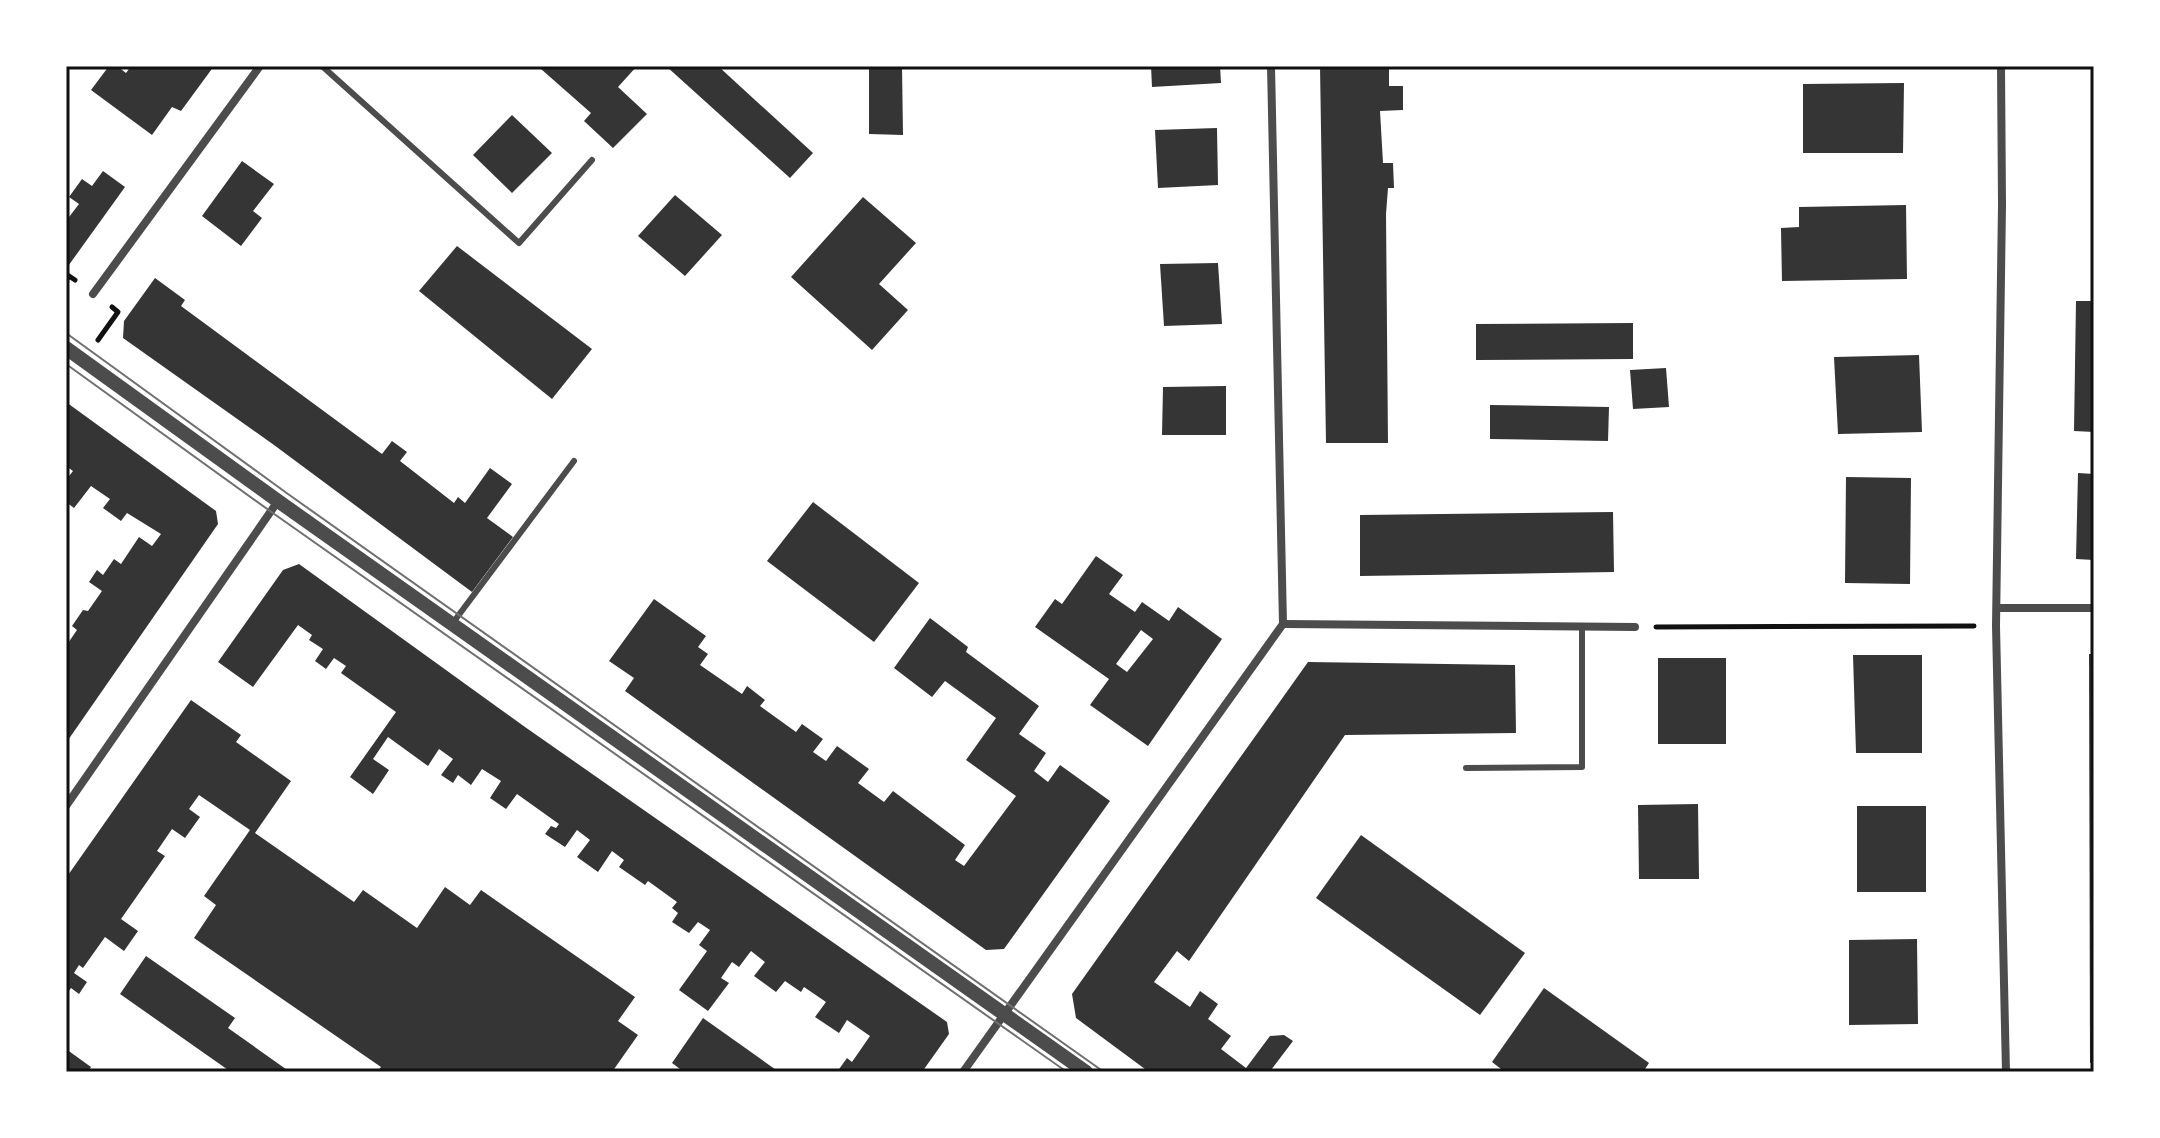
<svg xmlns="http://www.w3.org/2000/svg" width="2160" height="1138" font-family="'PT Sans',sans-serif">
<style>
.building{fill:#353535;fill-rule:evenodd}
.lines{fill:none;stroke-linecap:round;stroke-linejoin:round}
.path{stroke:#111;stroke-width:5}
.service{stroke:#4c4c4c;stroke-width:6}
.minor{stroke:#4c4c4c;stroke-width:8}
.tertiary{stroke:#4c4c4c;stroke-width:14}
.tram{stroke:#707070;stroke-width:2}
.neatline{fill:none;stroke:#111;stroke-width:3}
</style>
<rect width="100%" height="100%" fill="#fff"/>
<g class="building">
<polygon points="109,66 117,66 126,73 131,66 214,66 181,111 172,107 152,135 91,90"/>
<polygon points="544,66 637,66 618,87 647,114 613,148 584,121 591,113 541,69"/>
<polygon points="666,66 718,66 813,153 790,178"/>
<polygon points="869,66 902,66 903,135 869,134"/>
<polygon points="1151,66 1220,66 1221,83 1152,87"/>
<polygon points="1320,66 1389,66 1389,86 1403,86 1403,110 1380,111 1383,163 1393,163 1394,188 1388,188 1386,214 1388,443 1326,443"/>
<polygon points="1904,83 1903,153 1803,153 1803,84"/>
<polygon points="512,115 552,153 512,193 473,155"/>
<polygon points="1217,128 1218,185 1158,188 1155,130"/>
<polygon points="242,161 274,184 253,211 262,218 241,246 202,216"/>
<polygon points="103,171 125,187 66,269 66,221 79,204 69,197 82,179 92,186"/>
<polygon points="675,195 722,235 685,276 638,236"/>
<polygon points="863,197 916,243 879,284 908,310 872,350 791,277"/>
<polygon points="1906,205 1907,279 1782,281 1781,228 1799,227 1799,207"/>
<polygon points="457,246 592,349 552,399 419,291"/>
<polygon points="1218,263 1222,324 1164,326 1160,264"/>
<polygon points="155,278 185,300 181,306 382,454 392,441 407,452 400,461 454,503 458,497 465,503 490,468 512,484 487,518 513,537 472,592 274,445 123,338 124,321"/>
<polygon points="2076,301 2094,301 2094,432 2074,431"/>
<polygon points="1633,323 1633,359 1476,360 1476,324"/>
<polygon points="1919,355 1922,432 1838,434 1834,357"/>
<polygon points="1666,368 1669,407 1633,409 1630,370"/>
<polygon points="1226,386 1226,435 1162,435 1163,387"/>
<polygon points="66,402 216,511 218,524 66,743 66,646 77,630 72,626 83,610 88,611 102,591 89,582 97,570 103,575 114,559 121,564 139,537 152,546 161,534 127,513 121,521 103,508 110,499 91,486 74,508 66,502 66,480 73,471 66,466"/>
<polygon points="1490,405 1609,407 1608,441 1490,439"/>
<polygon points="2078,473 2094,474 2094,560 2076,559"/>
<polygon points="1846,477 1911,478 1910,584 1845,583"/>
<polygon points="813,502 919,583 874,642 767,561"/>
<polygon points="1613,512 1614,572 1360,576 1360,515"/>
<path d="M1096 556 1123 575 1109 594 1135 612 1142 602 1169 621 1178 607 1222 639 1148 746 1090 705 1109 679 1035 627 1055 599 1062 604ZM1141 630 1153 639 1127 672 1116 664Z"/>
<polygon points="299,564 525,727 947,1022 949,1034 922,1072 837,1072 847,1058 852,1062 870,1036 847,1020 839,1033 815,1017 826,1002 804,987 801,992 785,981 776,992 754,976 765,962 751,951 739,967 732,962 721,978 729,983 708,1011 679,990 707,951 699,945 710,930 698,922 689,933 672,922 678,913 672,908 677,902 648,881 645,885 619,867 624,860 612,851 598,872 577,857 590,840 577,830 565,847 545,834 551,826 556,828 559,824 517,794 506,809 490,798 501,781 482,769 471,785 458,775 453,783 441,775 453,759 439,749 428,766 388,737 373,759 389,770 373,794 350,777 396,712 341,673 346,666 334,658 326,669 315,661 323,649 309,640 312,635 298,625 253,687 218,662 283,570"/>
<polygon points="654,599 706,636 698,647 708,654 700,665 742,694 747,686 765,700 760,706 796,732 802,724 823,739 813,752 826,761 837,746 869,769 858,783 884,802 893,791 965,845 955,860 964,866 1016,796 966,760 996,718 945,681 932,697 894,668 930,618 968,647 966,652 1039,706 1019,734 1046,753 1034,771 1048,782 1060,765 1110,801 1004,949 986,950 625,691 634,678 609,661"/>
<polygon points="2089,654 2094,654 2094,1063 2090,1063"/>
<polygon points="1853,655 1922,655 1922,753 1856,753"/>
<rect x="1658" y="658" width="68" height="86"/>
<polygon points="1308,662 1515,665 1516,733 1345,735 1189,961 1177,951 1154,982 1190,1007 1200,991 1218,1004 1208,1019 1231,1036 1221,1049 1246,1068 1270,1036 1284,1035 1293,1041 1271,1070 1273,1072 1149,1072 1076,1018 1072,994"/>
<polygon points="191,700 241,735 236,742 291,781 255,833 354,902 363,890 417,928 445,887 470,905 481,890 635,997 618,1021 638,1035 612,1072 377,1072 381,1067 194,938 216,905 204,896 250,830 199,795 189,809 200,817 185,838 172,829 157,851 165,856 121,919 138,931 124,951 105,937 83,968 79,965 74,973 87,982 79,994 71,988 66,995 66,878"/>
<polygon points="1698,804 1699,879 1639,879 1638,805"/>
<rect x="1857" y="806" width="69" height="86"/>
<polygon points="1361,835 1525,953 1480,1015 1316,898"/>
<polygon points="1917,939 1918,1024 1849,1025 1849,940"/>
<polygon points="146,956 235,1018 228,1028 290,1072 231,1072 120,994"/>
<polygon points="1544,988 1649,1063 1643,1072 1505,1072 1492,1062"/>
<polygon points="703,1018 779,1072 684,1072 672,1063"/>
<polygon points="66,1049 91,1067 88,1072 66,1072"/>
</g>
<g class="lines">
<g class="path">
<polyline points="66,281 69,276 75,280"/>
<polyline points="98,340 118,312 112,307"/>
<polyline points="1656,627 1974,626"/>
</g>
<g class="service">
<polyline points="322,66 519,243 592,160"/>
<polyline points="452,624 574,461"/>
<polyline points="1466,768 1582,767 1582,627"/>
</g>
<g class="minor">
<polyline points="2001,66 2002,205 1996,626 2006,1072"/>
<polyline points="93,294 260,66"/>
<polyline points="1997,608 2094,608"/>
<polyline points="1283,624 1635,627"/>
<polyline points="66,806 278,501"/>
<polyline points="963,1072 1283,624 1271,66"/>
</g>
<polyline class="tertiary" points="66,348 278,501 1086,1072"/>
<g class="tram">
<polyline points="66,333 288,494 1104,1072"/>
<polyline points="66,364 270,511 1067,1072"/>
</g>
</g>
<rect width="2160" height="1138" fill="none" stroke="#ffffff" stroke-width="136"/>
<rect x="68" y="68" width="2024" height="1002" class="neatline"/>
</svg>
